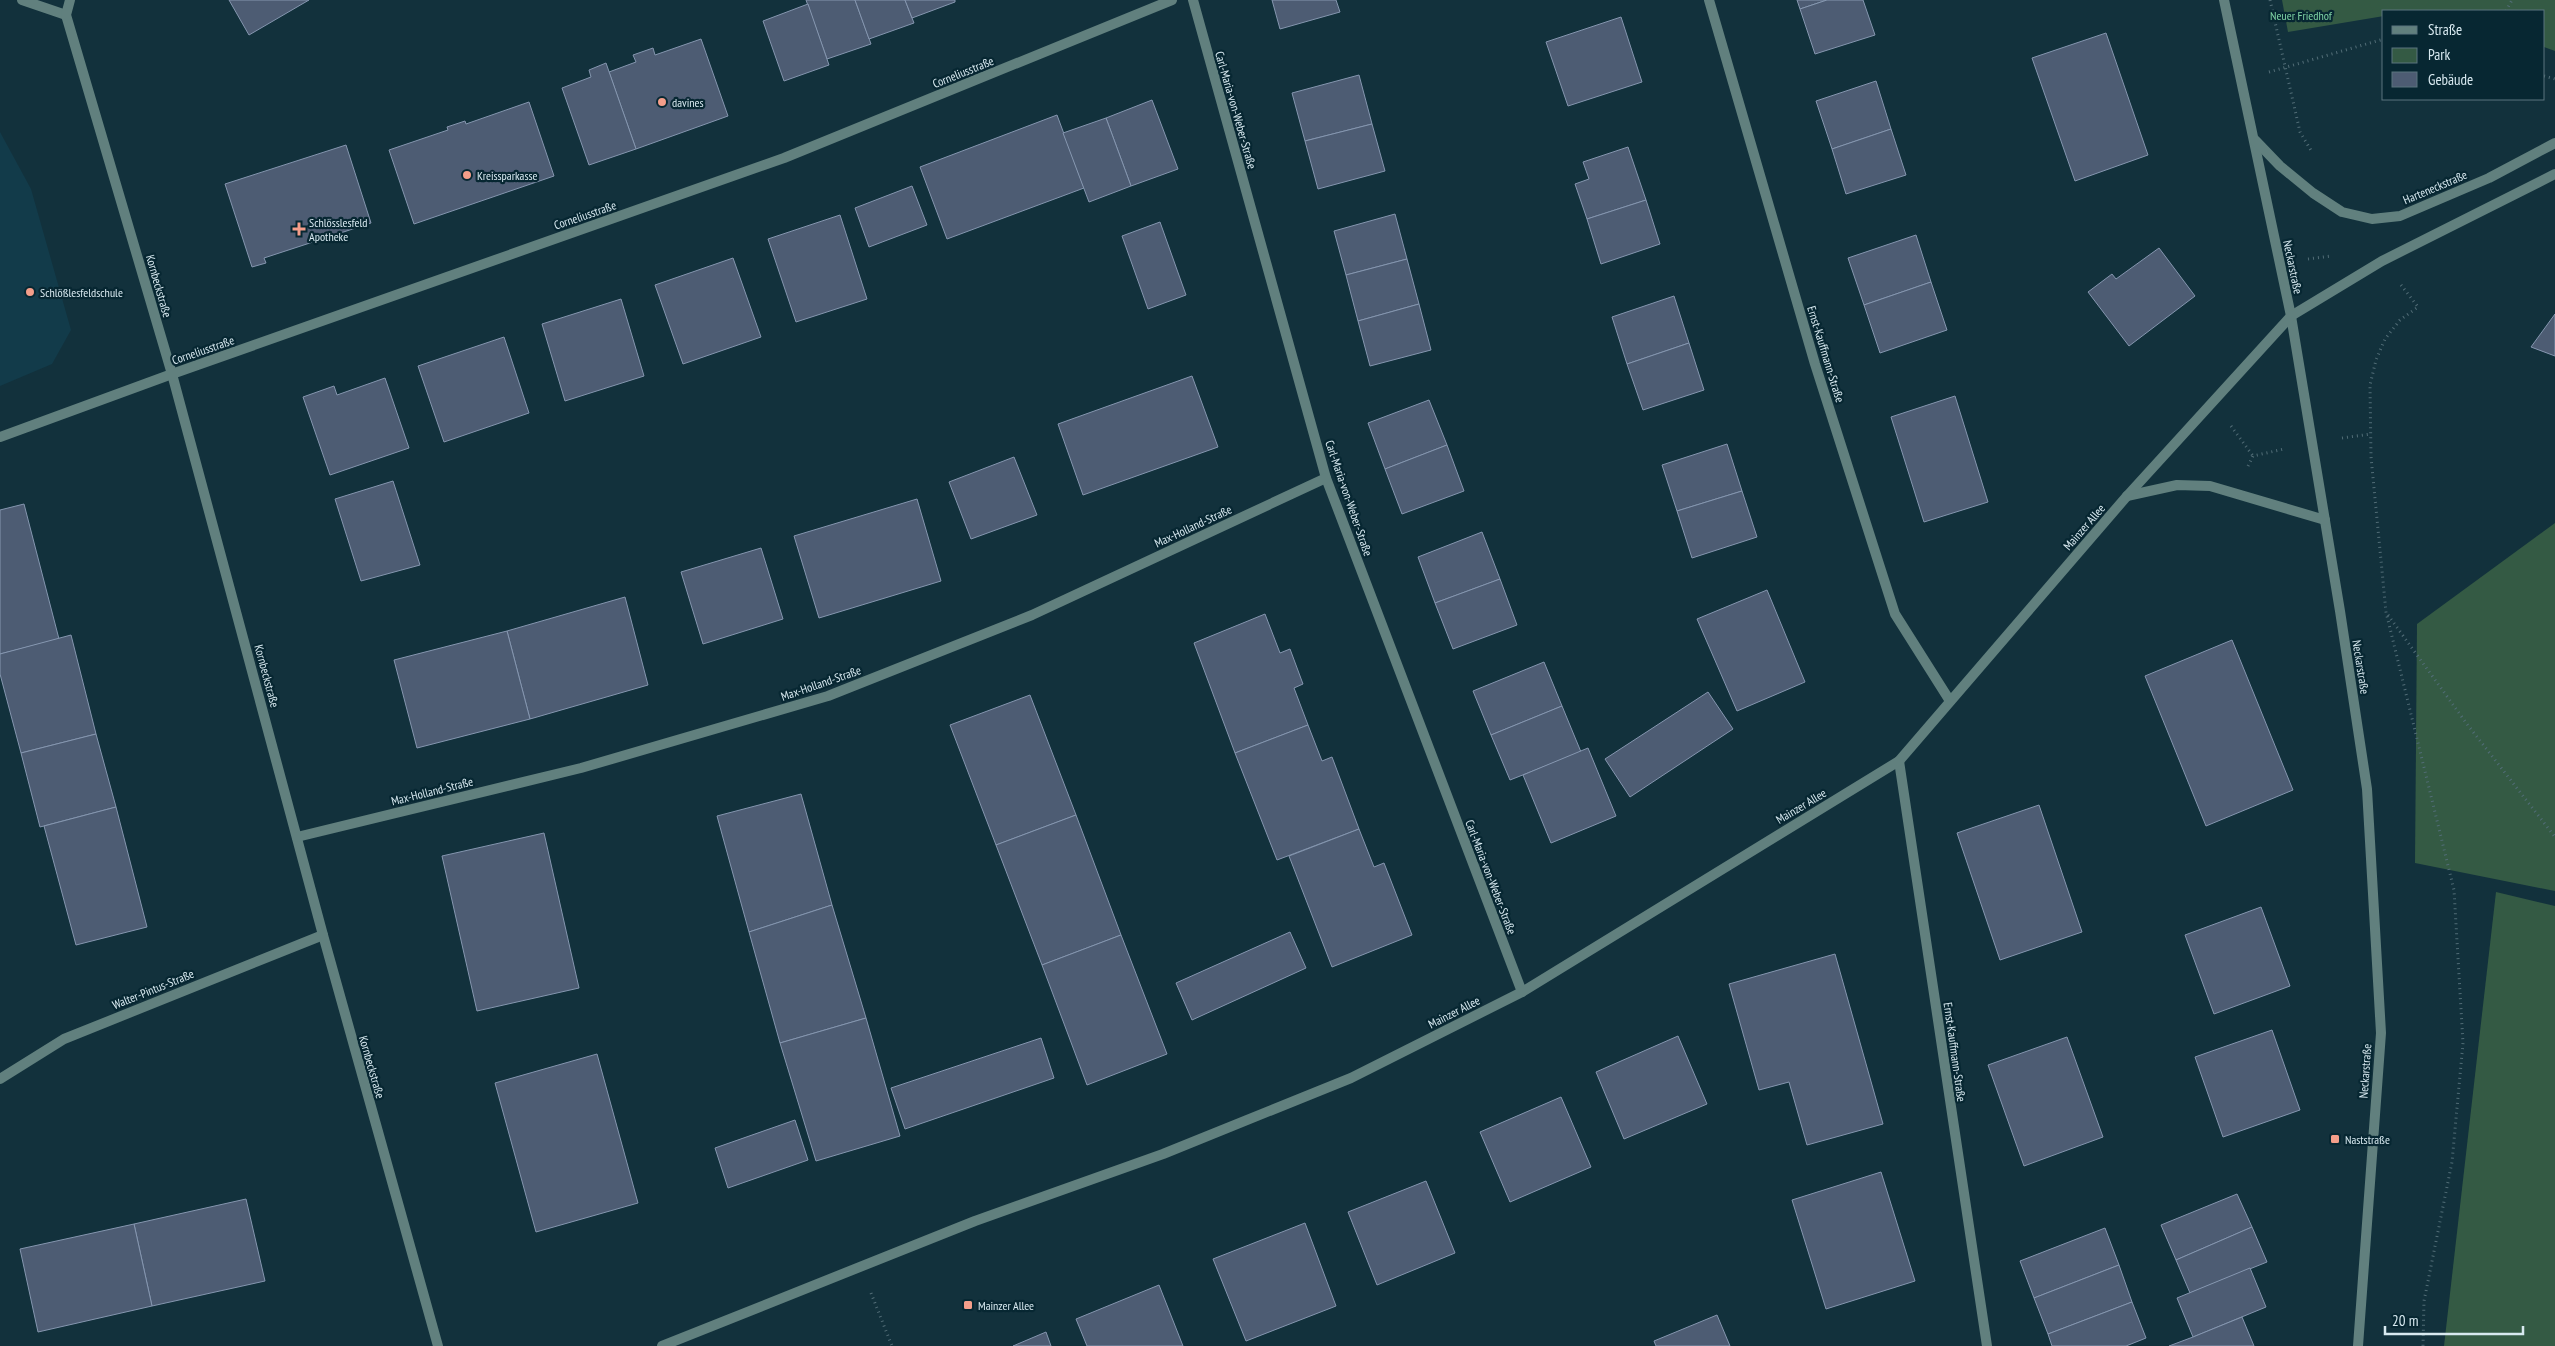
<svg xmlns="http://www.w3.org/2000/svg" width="2555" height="1346" font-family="'PT Sans Narrow',sans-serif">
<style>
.built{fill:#123b4a}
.green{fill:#345a44}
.building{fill:#4d5c73;stroke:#8596af}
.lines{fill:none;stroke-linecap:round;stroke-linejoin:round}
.path{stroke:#526d77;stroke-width:3;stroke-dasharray:1 4;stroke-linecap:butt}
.minor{stroke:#61807e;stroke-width:10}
.poi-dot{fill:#f49e8a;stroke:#072732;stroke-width:2}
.labels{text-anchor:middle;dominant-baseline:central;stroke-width:4.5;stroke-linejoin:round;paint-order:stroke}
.park-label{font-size:12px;fill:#7fd3a4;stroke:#072732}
.street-label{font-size:12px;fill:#d8e9f0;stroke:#072732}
.poi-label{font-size:12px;fill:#d8e9f0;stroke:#072732;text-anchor:start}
</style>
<rect width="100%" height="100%" fill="#12313c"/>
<polygon class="built" points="0,132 31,189 71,330 52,364 0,386"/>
<g class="green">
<polygon points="2282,0 2555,0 2555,51 2544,47 2544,11 2384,11 2384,16 2288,32"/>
<polygon points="2555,523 2555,891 2415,863 2417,624"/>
<polygon points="2496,892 2555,906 2555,1346 2444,1346"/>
</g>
<g class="building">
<polygon points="229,0 309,0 249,35"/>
<polygon points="806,0 855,0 871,44 827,59"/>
<polygon points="855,0 905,0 914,23 869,39"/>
<polygon points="905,0 955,0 955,2 912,18"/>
<polygon points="1272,0 1336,0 1340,12 1280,29"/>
<polygon points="1797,0 1827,0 1800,9"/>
<polygon points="1827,0 1863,0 1875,35 1815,54 1800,9"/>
<polygon points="808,4 829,65 784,81 763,21"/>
<polygon points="1621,17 1642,82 1568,106 1546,42"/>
<polygon points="2106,33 2148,155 2075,181 2032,58"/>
<polygon points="701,39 728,116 636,149 609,72 636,62 633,55 653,48 655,55"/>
<polygon points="606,63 636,149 589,165 562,88 591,77 589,70"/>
<polygon points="1359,75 1372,124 1305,141 1292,93"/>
<polygon points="1876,81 1891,129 1832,149 1816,101"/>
<polygon points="1152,100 1178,169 1131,186 1106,118"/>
<polygon points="529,102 554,176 414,224 389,150 448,130 447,127 465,121 466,124"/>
<polygon points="1057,115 1084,188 947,239 920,167"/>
<polygon points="1106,118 1131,186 1089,202 1063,133"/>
<polygon points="1372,124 1385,171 1318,189 1305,141"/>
<polygon points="1891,129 1906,175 1846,194 1832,149"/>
<polygon points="346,145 371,223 264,258 266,263 252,267 225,184"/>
<polygon points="1628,147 1646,200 1587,219 1575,184 1589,179 1583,162"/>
<polygon points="912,186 927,225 869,247 855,208"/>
<polygon points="1646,200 1660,244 1601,264 1587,219"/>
<polygon points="1395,214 1407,259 1346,275 1334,231"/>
<polygon points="840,215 867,299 796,322 768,239"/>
<polygon points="1160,222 1186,295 1148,309 1122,236"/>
<polygon points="1916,235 1931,282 1864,305 1848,258"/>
<polygon points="2159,248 2195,296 2129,346 2088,292 2112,274 2116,279"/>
<polygon points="733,258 761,337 683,364 655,285"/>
<polygon points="1407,259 1419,304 1358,321 1346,275"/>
<polygon points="1931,282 1947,330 1880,353 1864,305"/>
<polygon points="1674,296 1689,343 1627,364 1612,317"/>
<polygon points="621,299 644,376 565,401 542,324"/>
<polygon points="1419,304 1431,350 1370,366 1358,321"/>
<polygon points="2555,314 2555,356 2531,347"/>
<polygon points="504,337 529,413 444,442 418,366"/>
<polygon points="1689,343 1704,390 1643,410 1627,364"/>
<polygon points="1192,376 1218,447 1083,495 1058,424"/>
<polygon points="385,378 409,448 330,475 303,397 334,386 337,395"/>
<polygon points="1955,396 1988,502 1924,522 1891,417"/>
<polygon points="1429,400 1447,445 1385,469 1368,423"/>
<polygon points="1727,444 1742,491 1677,511 1662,465"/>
<polygon points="1447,445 1464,491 1402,514 1385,469"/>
<polygon points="1014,457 1037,515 971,539 949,482"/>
<polygon points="393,481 420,565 361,581 335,499"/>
<polygon points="1742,491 1757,537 1692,558 1677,511"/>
<polygon points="917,499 941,581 819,618 794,536"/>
<polygon points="24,504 59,639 0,654 0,510"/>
<polygon points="1482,532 1500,579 1435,603 1418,557"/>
<polygon points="761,548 783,619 703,644 681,572"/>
<polygon points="1500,579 1517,625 1453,649 1435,603"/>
<polygon points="1767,590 1805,682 1737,711 1697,619"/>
<polygon points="625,597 648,685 530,719 507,631"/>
<polygon points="1265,614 1280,653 1290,649 1303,684 1294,688 1308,725 1235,753 1194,643"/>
<polygon points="507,631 530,719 417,748 394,660"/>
<polygon points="71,635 96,734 21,753 0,674 0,654"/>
<polygon points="2232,640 2293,790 2206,826 2145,676"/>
<polygon points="1544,662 1562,706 1491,735 1473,691"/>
<polygon points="1708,692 1733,729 1630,797 1605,759"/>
<polygon points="1030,695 1076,815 996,845 950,725"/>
<polygon points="1562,706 1581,752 1510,780 1491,735"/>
<polygon points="1308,725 1322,761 1332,757 1359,829 1277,860 1235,753"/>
<polygon points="96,734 116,807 40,827 21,753"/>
<polygon points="1588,748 1616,816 1551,843 1523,775"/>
<polygon points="801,794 832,905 749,932 717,816"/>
<polygon points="2039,805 2082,932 2000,960 1957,833"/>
<polygon points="116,807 147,927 76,945 44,826"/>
<polygon points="1076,815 1121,935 1042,965 996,845"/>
<polygon points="1359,829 1374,867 1384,863 1412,935 1332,967 1289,856"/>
<polygon points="544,833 579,988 477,1011 442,856"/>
<polygon points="832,905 866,1018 780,1043 749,932"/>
<polygon points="2261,907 2290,986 2214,1014 2185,935"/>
<polygon points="1290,932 1306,968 1192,1020 1176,983"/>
<polygon points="1121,935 1167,1054 1087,1085 1042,965"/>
<polygon points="1835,954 1883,1124 1807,1145 1789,1082 1759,1090 1729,984"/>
<polygon points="866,1018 900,1136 816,1161 780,1043"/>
<polygon points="2272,1030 2300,1110 2223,1137 2195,1057"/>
<polygon points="1678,1036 1707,1104 1624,1139 1596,1072"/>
<polygon points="2067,1037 2103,1137 2024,1166 1988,1065"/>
<polygon points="1041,1038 1054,1078 905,1129 891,1088"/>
<polygon points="597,1054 638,1203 536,1232 495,1083"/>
<polygon points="1561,1097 1591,1167 1510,1202 1480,1132"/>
<polygon points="795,1120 808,1160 728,1188 715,1148"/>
<polygon points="1881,1172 1915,1281 1826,1309 1792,1200"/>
<polygon points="1426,1181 1455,1253 1377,1285 1348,1212"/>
<polygon points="2237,1194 2252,1227 2176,1260 2161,1225"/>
<polygon points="246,1199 265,1281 152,1306 134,1224"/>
<polygon points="1305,1223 1336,1306 1246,1341 1213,1259"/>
<polygon points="134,1224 152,1306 38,1332 20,1249"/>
<polygon points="2252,1227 2267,1262 2190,1293 2176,1260"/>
<polygon points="2105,1228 2119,1265 2034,1298 2020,1261"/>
<polygon points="2119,1265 2132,1302 2048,1334 2034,1298"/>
<polygon points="2250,1268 2266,1307 2193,1337 2177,1298"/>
<polygon points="1159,1285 1183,1346 1087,1346 1076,1319"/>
<polygon points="2132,1302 2146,1338 2126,1346 2052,1346 2048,1334"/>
<polygon points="1717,1315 1730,1346 1656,1346 1654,1341"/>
<polygon points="2242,1317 2254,1346 2169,1346 2193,1337"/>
<polygon points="1046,1332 1051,1346 1013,1346"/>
</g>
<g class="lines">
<g class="path">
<polyline points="2270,0 2300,132 2312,152"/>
<polyline points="2506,11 2512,0"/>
<polyline points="2269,72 2384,39"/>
<polyline points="2544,76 2555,79"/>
<polyline points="2308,259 2331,256"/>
<polyline points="2401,285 2418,307 2400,320 2385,339 2376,360 2370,385 2371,457 2386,612 2454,890 2463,1043 2452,1162 2424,1301 2423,1346"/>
<polyline points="2231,426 2253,456"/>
<polyline points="2342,438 2371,434"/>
<polyline points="2248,466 2253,456 2284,449"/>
<polyline points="2388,615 2467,724 2555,837"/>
<polyline points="871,1293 892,1346"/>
</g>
<g class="minor">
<polyline points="22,0 66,15"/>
<polyline points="70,0 66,15 172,374 323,935 438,1346"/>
<polyline points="1193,0 1326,478 1522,992"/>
<polyline points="1709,0 1815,364 1895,614 1950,701"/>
<polyline points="2224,0 2291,316 2340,611 2367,789 2381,1033 2358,1346"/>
<polyline points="2255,140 2280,166 2313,193 2342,212 2372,219 2400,216 2489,178 2555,143"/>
<polyline points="0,437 172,374 784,158 1172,0"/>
<polyline points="2127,496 2177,485 2210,486 2325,520"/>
<polyline points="1899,761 1987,1346"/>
<polyline points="297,837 581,768 828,696 1032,615 1326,478"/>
<polyline points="0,1079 64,1039 323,935"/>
<polyline points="662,1346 975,1221 1163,1154 1351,1078 1522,992 1899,761 2127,496 2291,316 2382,261 2555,174"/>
</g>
</g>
<g class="poi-dot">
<circle cx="662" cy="102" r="5"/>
<circle cx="467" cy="175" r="5"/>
<path d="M296.5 221.5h5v5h5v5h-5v5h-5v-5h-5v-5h5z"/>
<circle cx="30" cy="292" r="5"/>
<rect x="2330" y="1134" width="10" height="10" rx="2.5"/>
<rect x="963" y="1300" width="10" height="10" rx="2.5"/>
</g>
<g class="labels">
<g class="park-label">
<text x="2301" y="15">Neuer Friedhof</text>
</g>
<g class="street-label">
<text transform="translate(963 72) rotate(-22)">Corneliusstraße</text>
<text transform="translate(1236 110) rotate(74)">Carl-Maria-von-Weber-Straße</text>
<text transform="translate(2435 187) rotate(-23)">Harteneckstraße</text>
<text transform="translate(585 215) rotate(-19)">Corneliusstraße</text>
<text transform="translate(2293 267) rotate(78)">Neckarstraße</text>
<text transform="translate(159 286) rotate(74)">Kornbeckstraße</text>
<text transform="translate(203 350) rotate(-19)">Corneliusstraße</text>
<text transform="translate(1826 354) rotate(73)">Ernst-Kauffmann-Straße</text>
<text transform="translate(1349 498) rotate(71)">Carl-Maria-von-Weber-Straße</text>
<text transform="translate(1193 526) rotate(-25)">Max-Holland-Straße</text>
<text transform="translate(2084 527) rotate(-49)">Mainzer Allee</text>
<text transform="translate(2361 667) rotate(81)">Neckarstraße</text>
<text transform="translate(267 676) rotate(75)">Kornbeckstraße</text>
<text transform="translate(821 683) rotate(-19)">Max-Holland-Straße</text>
<text transform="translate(432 791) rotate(-14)">Max-Holland-Straße</text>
<text transform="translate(1801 806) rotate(-31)">Mainzer Allee</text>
<text transform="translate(1491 877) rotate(69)">Carl-Maria-von-Weber-Straße</text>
<text transform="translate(153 989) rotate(-22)">Walter-Pintus-Straße</text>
<text transform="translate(1454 1012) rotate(-27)">Mainzer Allee</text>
<text transform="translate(1955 1052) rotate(82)">Ernst-Kauffmann-Straße</text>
<text transform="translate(372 1067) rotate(74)">Kornbeckstraße</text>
<text transform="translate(2365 1071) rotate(-86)">Neckarstraße</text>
</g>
<g class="poi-label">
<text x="672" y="102">davines</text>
<text x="477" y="175">Kreissparkasse</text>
<text x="309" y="222">Schlösslesfeld<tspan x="309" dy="14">Apotheke</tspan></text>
<text x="40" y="292">Schlößlesfeldschule</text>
<text x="2345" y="1139">Naststraße</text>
<text x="978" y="1305">Mainzer Allee</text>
</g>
</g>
<rect x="2382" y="10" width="162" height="90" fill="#072732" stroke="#5b757e"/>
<rect x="2392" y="26" width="25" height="8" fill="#61807e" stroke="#5b757e"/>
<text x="2428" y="35" font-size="15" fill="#d8e9f0">Straße</text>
<rect x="2392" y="48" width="25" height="15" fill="#345a44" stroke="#5b757e"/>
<text x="2428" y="60" font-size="15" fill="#d8e9f0">Park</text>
<rect x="2392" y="72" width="25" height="15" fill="#4d5c73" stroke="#5b757e"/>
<text x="2428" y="85" font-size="15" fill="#d8e9f0">Gebäude</text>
<path d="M2385 1326v8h138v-8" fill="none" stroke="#d8e9f0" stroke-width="2.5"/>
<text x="2392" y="1326" font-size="15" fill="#d8e9f0" stroke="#072732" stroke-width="4" paint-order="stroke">20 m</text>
</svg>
